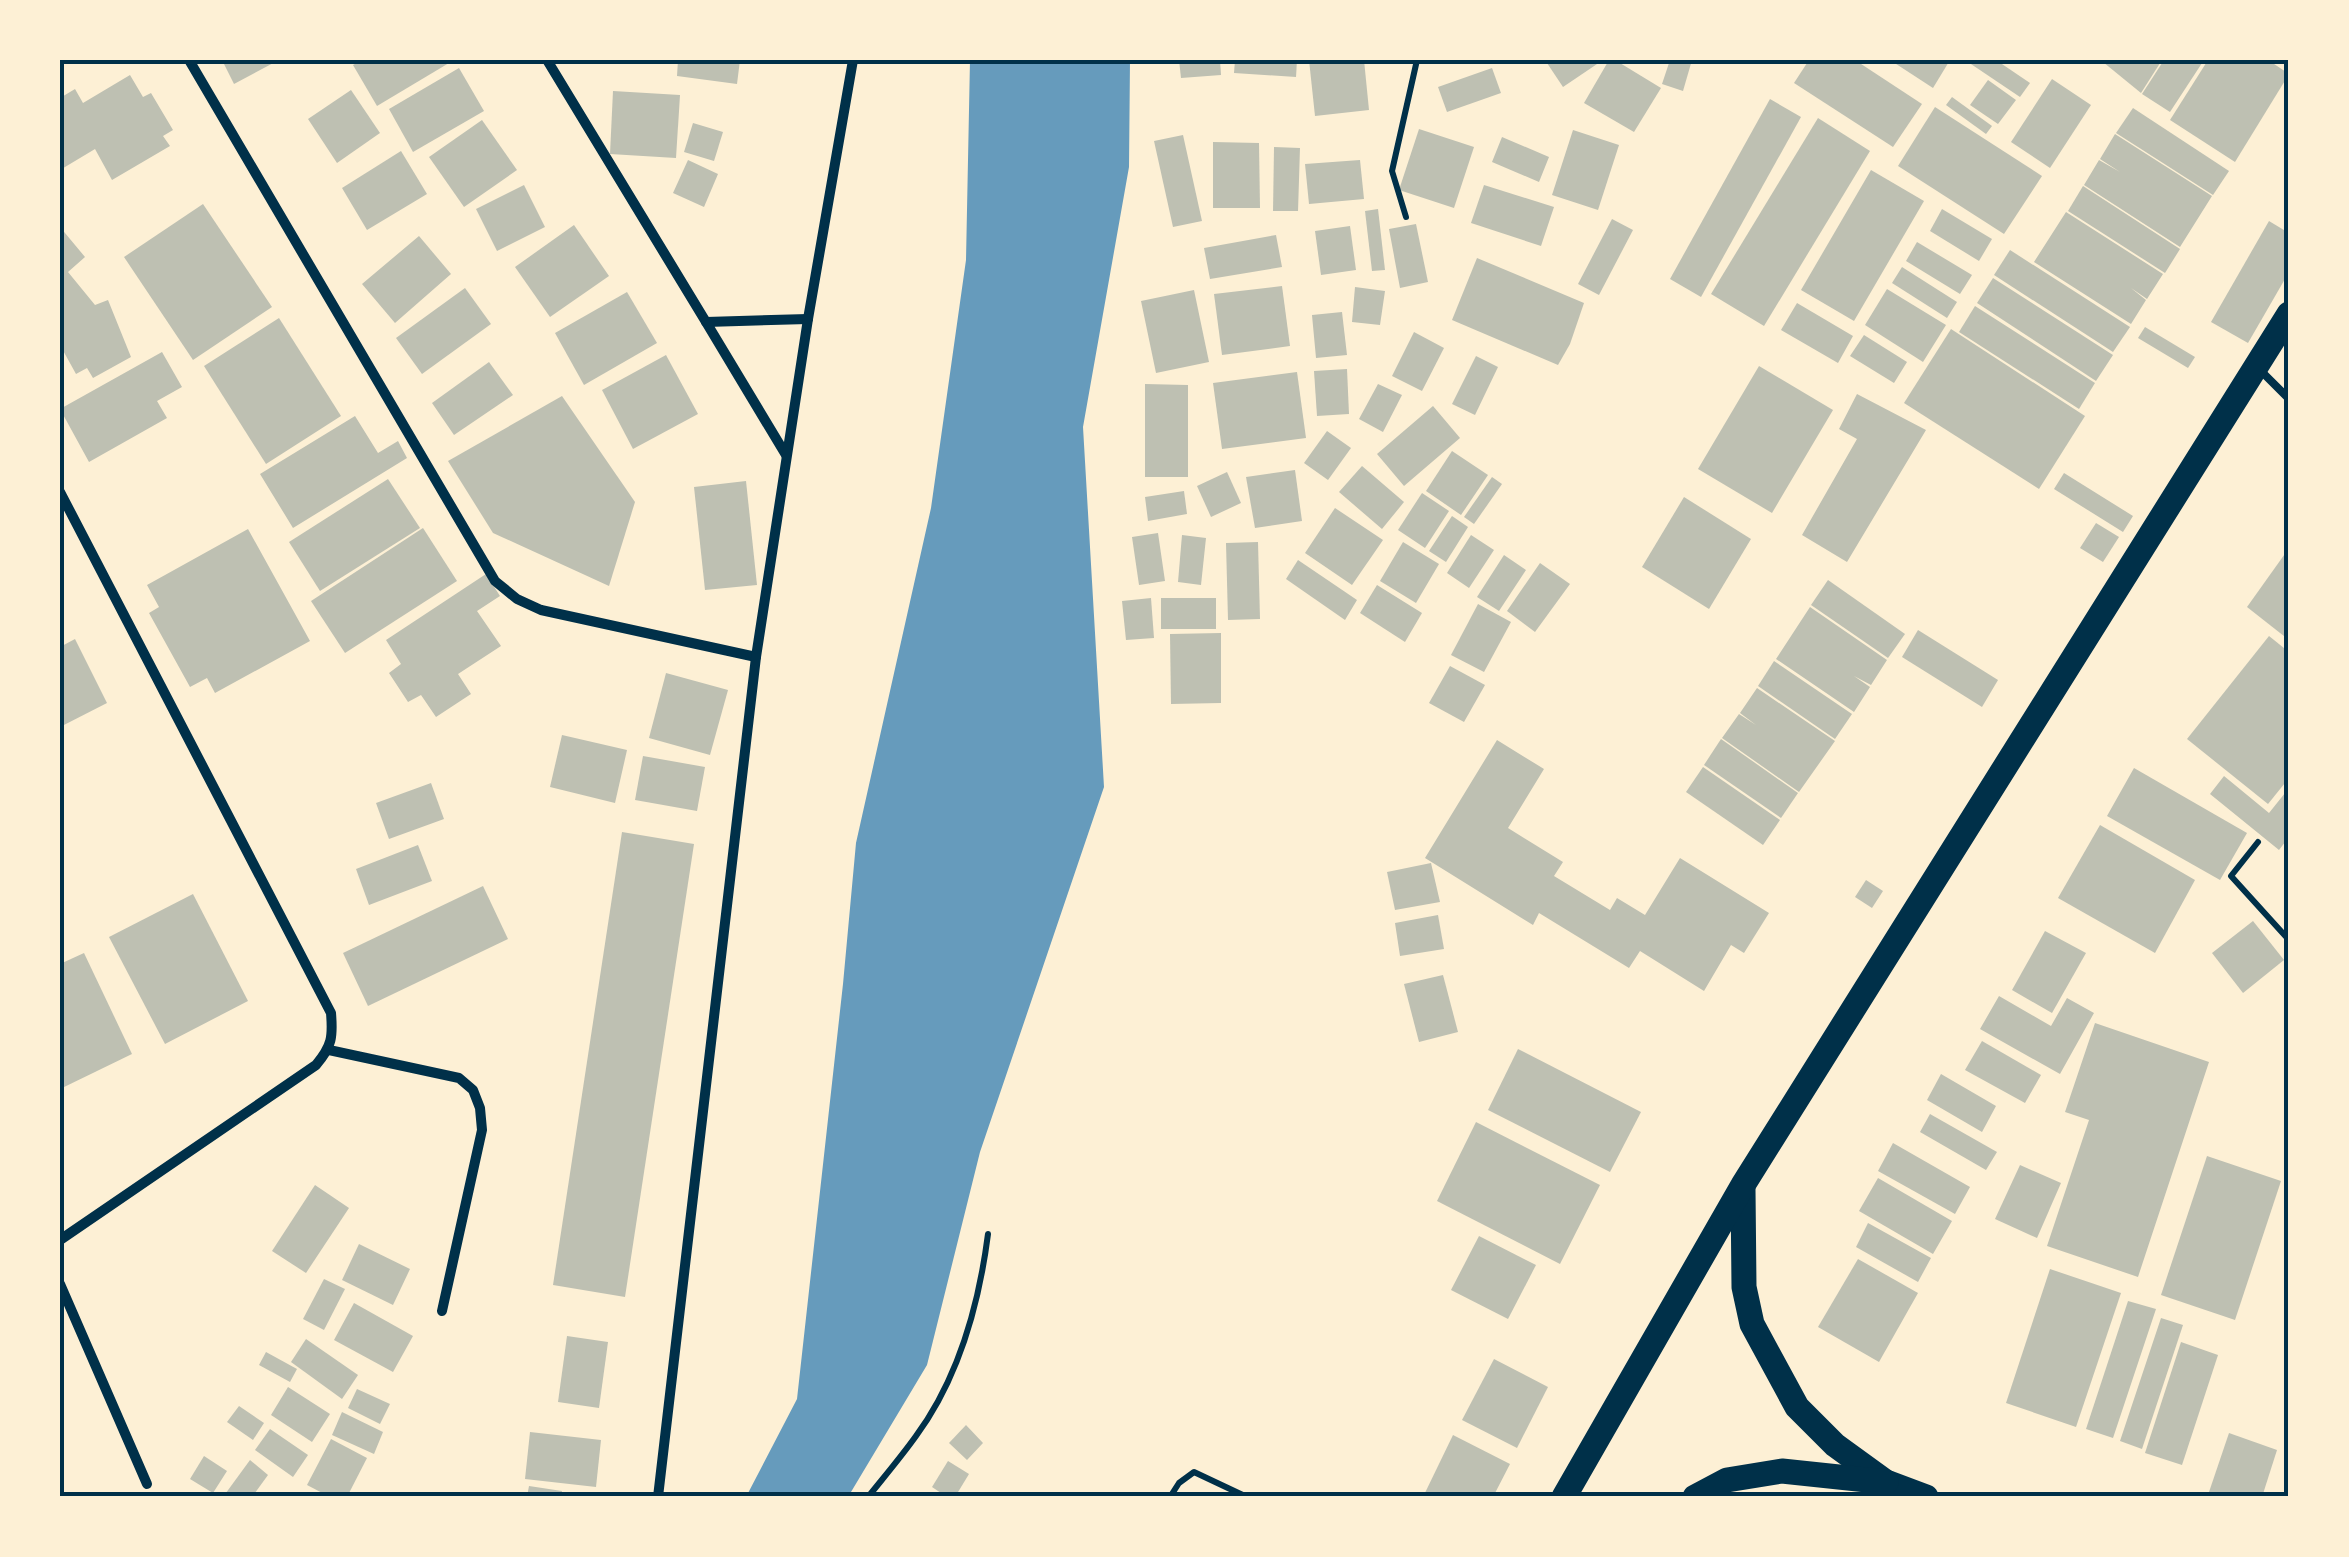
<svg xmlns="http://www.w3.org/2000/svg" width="2349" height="1557" font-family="Figtree,sans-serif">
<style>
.water{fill:#669bbc}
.building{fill:#bec0b2}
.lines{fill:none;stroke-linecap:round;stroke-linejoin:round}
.path{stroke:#003049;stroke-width:6}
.service{stroke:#003049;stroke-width:8}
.minor{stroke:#003049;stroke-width:10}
.primary{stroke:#003049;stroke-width:25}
.neatline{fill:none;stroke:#003049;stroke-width:4}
</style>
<rect width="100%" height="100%" fill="#fdf0d5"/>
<polygon class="water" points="970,60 1130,60 1129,167 1083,427 1104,787 980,1152 927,1365 848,1497 746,1497 797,1399 843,984 856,843 931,508 966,260"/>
<g class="building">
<polygon points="222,60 279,60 234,84"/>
<polygon points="362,60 454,60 377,106 353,65"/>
<polygon points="678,60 740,60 737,84 677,76"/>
<polygon points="1179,60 1220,60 1221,75 1181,78"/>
<polygon points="1235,60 1297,60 1296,77 1234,73"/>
<polygon points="1309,60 1364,60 1369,110 1315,116"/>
<polygon points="1545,60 1603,60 1563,87"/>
<polygon points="1609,60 1615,60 1661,88 1634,132 1584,103"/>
<polygon points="1670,60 1692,60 1683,91 1662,84"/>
<polygon points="1809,60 1855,60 1922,104 1893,147 1794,83"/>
<polygon points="1890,60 1950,60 1933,88"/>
<polygon points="1965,60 1996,60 2030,83 2020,97"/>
<polygon points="2105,60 2162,60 2141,93 2103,62"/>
<polygon points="2164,60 2204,60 2170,112 2142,94"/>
<polygon points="2208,60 2268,60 2289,74 2235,162 2170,120"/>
<polygon points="459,68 484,111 413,152 389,109"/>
<polygon points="1492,68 1501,93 1447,112 1438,87"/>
<polygon points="130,75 143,97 151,93 173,130 163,136 170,146 112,180 95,149 60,170 60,98 75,89 83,103"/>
<polygon points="2052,79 2091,105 2050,168 2011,142"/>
<polygon points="1988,80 2016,100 1998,124 1970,105"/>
<polygon points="351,90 380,133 337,163 308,119"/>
<polygon points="613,91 680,95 676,158 610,154"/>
<polygon points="1952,97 1992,126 1986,134 1946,105"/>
<polygon points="1770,99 1801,117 1701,297 1670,279"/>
<polygon points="1935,107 2042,176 2004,234 1898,166"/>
<polygon points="2133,108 2229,171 2213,195 2116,133"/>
<polygon points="1818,118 1870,151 1764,326 1711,294"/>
<polygon points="482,120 517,170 464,207 429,157"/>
<polygon points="693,123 723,132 714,161 684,152"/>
<polygon points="1419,129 1474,147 1454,208 1399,190"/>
<polygon points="1573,130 1619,145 1598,210 1552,195"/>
<polygon points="2115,134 2212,196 2180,247 2084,185 2099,160 2120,172 2100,159"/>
<polygon points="1183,135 1202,221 1173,227 1154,141"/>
<polygon points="1502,137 1549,157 1539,182 1492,162"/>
<polygon points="1213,142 1259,143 1260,208 1213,208"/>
<polygon points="1274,147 1300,148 1298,211 1273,211"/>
<polygon points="401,151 427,194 367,230 342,188"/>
<polygon points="688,160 718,174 704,207 673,193"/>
<polygon points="1360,160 1364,199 1309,204 1305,164"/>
<polygon points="1871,170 1924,201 1854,321 1801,290"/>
<polygon points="524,185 545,227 497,251 476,209"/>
<polygon points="1484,185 1554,207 1541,246 1471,223"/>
<polygon points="2083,186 2180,249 2165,273 2068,211"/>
<polygon points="203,204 272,307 193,360 124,257"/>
<polygon points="1378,209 1385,270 1372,271 1365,211"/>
<polygon points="1942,209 1992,239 1979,261 1930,231"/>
<polygon points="2066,212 2163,274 2147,299 2131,288 2146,300 2131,324 2034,262"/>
<polygon points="1612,219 1633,230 1599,295 1578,284"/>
<polygon points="2269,221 2289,233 2289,272 2248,343 2211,322"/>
<polygon points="1416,224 1428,282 1400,288 1389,229"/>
<polygon points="574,225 609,276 550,317 515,267"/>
<polygon points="1350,226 1356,270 1321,275 1315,231"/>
<polygon points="60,227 85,257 68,272 95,305 108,300 131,357 93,378 87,368 76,374 60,345"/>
<polygon points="1276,235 1282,267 1210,279 1204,248"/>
<polygon points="419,236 451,274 395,323 362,284"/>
<polygon points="1917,242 1972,275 1960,294 1906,261"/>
<polygon points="2010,250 2130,327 2113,352 1994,275"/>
<polygon points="1477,258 1584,303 1570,344 1558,365 1452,320"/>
<polygon points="1902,267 1957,302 1947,318 1892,283"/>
<polygon points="1993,278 2113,355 2096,381 1977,303"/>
<polygon points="1282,286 1290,346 1222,355 1214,294"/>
<polygon points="1355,287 1385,291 1380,325 1352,322"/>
<polygon points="465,288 491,324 422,374 396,338"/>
<polygon points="1887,289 1946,325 1923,362 1865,325"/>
<polygon points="1194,290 1209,362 1156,373 1141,301"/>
<polygon points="627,292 657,343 584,385 555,333"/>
<polygon points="1797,303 1853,336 1838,363 1781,330"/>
<polygon points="1975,306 2095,383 2079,409 1959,332"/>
<polygon points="1342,312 1347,355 1316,358 1312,315"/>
<polygon points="279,318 341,416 266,464 204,366"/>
<polygon points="2145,327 2195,357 2188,368 2138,338"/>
<polygon points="1951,329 2085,416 2039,489 1904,403"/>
<polygon points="1414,332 1444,348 1422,391 1392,376"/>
<polygon points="1864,335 1907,362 1894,383 1850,356"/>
<polygon points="162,352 182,387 157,401 167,418 89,462 60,409"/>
<polygon points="666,355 698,414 633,449 602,390"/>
<polygon points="1476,356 1498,367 1475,415 1452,404"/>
<polygon points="489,362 513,395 454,435 432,403"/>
<polygon points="1759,366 1833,410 1772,513 1698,469"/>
<polygon points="1347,369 1349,414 1317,416 1314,371"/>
<polygon points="1297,372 1306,438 1222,449 1213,383"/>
<polygon points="1145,384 1188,385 1188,477 1145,477"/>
<polygon points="1378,384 1402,395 1383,432 1359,419"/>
<polygon points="1857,394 1926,430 1847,562 1802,535 1857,439 1839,429"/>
<polygon points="562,396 635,502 609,586 493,533 448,461"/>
<polygon points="1433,406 1460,438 1404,486 1377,454"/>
<polygon points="355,416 378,453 398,441 407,458 293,528 260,474"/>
<polygon points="1327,431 1351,448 1328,480 1304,463"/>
<polygon points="1452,451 1488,475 1461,515 1426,491"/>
<polygon points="1362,466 1404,502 1382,529 1339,492"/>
<polygon points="1295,470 1302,521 1255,528 1246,477"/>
<polygon points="1227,472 1241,503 1211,517 1197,486"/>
<polygon points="2064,473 2133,516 2123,532 2054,489"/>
<polygon points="1492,477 1502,484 1474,524 1464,517"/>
<polygon points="388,479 420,528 320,591 289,542"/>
<polygon points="746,481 757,585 705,590 694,487"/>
<polygon points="1184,491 1187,514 1148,521 1145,497"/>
<polygon points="1422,493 1449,511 1425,548 1398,530"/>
<polygon points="1684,497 1751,539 1709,609 1642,567"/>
<polygon points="1335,508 1383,540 1352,585 1305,553"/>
<polygon points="1452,516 1468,527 1446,562 1429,551"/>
<polygon points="2096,523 2119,537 2103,562 2080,548"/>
<polygon points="423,528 457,581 345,653 311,601"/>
<polygon points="248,529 310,641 215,693 207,678 190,687 149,613 159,607 147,585"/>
<polygon points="1158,533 1165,581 1139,585 1132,537"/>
<polygon points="1182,535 1206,538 1201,585 1178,582"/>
<polygon points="1471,535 1494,550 1469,588 1447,573"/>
<polygon points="1258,542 1260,619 1228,620 1226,543"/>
<polygon points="1403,542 1439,564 1416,603 1380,581"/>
<polygon points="2289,548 2289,640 2247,607"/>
<polygon points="1504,555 1526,570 1499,611 1477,597"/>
<polygon points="1298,560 1357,600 1345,620 1286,579"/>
<polygon points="1540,563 1570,584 1535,632 1507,611"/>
<polygon points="486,574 500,596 477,611 501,646 458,674 471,694 436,717 421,695 408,702 389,673 401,664 386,640"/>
<polygon points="1828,580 1905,634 1888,658 1811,605"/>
<polygon points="1377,585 1422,613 1405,642 1360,613"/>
<polygon points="1151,598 1154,638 1126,640 1122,601"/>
<rect x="1161" y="598" width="55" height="31"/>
<polygon points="1478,604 1511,622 1484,672 1451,655"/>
<polygon points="1810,607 1887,660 1871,685 1854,676 1870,687 1854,712 1776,659"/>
<polygon points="1918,630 1998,680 1982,707 1902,657"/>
<polygon points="1221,633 1221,703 1171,704 1170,634"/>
<polygon points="2269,636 2289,652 2289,778 2268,804 2187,739"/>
<polygon points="75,639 107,703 60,727 60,647"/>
<polygon points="1774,661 1852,714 1835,739 1758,686"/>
<polygon points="1450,666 1485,685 1464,722 1429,703"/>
<polygon points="666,673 728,690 710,755 649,738"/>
<polygon points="1757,688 1835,741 1799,792 1722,738 1739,714 1756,725 1740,713"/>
<polygon points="562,735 627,750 615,803 550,787"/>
<polygon points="1721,739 1798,793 1781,818 1704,765"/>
<polygon points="1497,740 1544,769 1508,828 1563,862 1554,876 1610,910 1617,898 1645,915 1680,858 1769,913 1744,953 1731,945 1704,991 1640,951 1629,968 1539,913 1533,925 1425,858"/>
<polygon points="643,756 705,767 697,811 635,800"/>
<polygon points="1703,767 1780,820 1763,845 1686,792"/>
<polygon points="2134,768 2247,833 2220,880 2107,816"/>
<polygon points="2224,776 2269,813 2289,788 2289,837 2279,850 2210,794"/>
<polygon points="431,783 444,819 389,839 376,803"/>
<polygon points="2100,825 2195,880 2155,953 2058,898"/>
<polygon points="622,832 694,844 625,1297 553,1285"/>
<polygon points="418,845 432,881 369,905 356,869"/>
<polygon points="1431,863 1440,902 1395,910 1387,872"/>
<polygon points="1866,880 1883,891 1872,908 1855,897"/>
<polygon points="483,886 508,939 368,1006 343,953"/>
<polygon points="193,894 248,1001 165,1044 109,937"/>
<polygon points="1438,915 1444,949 1400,956 1395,923"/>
<polygon points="2253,921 2284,960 2243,993 2212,953"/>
<polygon points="2045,931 2086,953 2052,1013 2012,990"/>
<polygon points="84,953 132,1054 60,1089 60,964"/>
<polygon points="1443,975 1458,1032 1419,1042 1404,984"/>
<polygon points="1999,996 2051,1026 2067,998 2094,1013 2060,1074 1980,1029"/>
<polygon points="2095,1023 2209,1062 2138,1277 2047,1246 2089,1120 2065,1112"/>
<polygon points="1982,1041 2041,1075 2025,1103 1965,1070"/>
<polygon points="1518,1049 1641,1112 1610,1172 1488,1110"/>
<polygon points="1941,1074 1996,1106 1982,1132 1927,1100"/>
<polygon points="1930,1114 1997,1152 1986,1170 1920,1132"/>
<polygon points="1476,1122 1600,1185 1560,1264 1437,1201"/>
<polygon points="1893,1143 1970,1187 1955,1214 1878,1171"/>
<polygon points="2207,1156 2281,1181 2235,1320 2161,1295"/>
<polygon points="2020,1165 2061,1183 2037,1238 1995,1219"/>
<polygon points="1878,1178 1952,1221 1933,1254 1859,1211"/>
<polygon points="315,1185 349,1208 306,1273 272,1251"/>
<polygon points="1868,1223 1931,1258 1918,1282 1856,1247"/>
<polygon points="1479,1236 1536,1265 1508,1319 1451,1290"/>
<polygon points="359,1244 410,1269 393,1305 342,1280"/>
<polygon points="1858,1259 1918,1293 1879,1362 1818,1327"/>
<polygon points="2050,1269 2121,1293 2076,1427 2006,1403"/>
<polygon points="324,1279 345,1289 324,1330 303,1319"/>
<polygon points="2128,1301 2156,1309 2113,1438 2086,1429"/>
<polygon points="354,1303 413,1336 393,1372 334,1340"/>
<polygon points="2161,1318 2183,1325 2142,1449 2120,1441"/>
<polygon points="567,1336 608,1342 599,1408 558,1402"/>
<polygon points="306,1339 358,1375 342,1399 291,1362"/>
<polygon points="2181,1342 2218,1355 2182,1465 2145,1453"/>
<polygon points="266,1352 297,1369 290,1382 259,1365"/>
<polygon points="1494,1359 1548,1387 1517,1448 1462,1420"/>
<polygon points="288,1387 330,1414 312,1442 271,1415"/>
<polygon points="357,1389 390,1404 380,1424 348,1408"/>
<polygon points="239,1406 264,1423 253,1440 227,1422"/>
<polygon points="342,1412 383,1432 374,1454 332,1435"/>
<polygon points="966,1425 983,1443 967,1460 949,1443"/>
<polygon points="270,1429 308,1455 293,1477 255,1450"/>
<polygon points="530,1432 601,1440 596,1487 525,1479"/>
<polygon points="2229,1433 2277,1450 2262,1497 2223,1497 2209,1492"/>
<polygon points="1453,1435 1510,1464 1493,1497 1423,1497"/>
<polygon points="331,1439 367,1458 347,1497 330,1497 307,1485"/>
<polygon points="204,1456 227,1471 213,1493 190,1479"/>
<polygon points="250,1460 268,1475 252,1497 223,1497"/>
<polygon points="948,1461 969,1474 955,1497 947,1497 932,1487"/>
<polygon points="529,1486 562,1491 561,1497 527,1497"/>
</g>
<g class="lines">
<g class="path">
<polyline points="1406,217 1392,171 1417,60"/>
<polyline points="2258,842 2231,876 2289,940"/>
<path d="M868 1497C884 1477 901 1457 916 1436 958 1379 979 1304 988 1234"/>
<polyline points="1170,1497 1179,1483 1194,1472 1247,1497"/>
</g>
<polyline class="service" points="2260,370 2289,399"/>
<g class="minor">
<polyline points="189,60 495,581 517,599 541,610 756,657"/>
<polyline points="547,60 706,322"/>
<polyline points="786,455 706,322 808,319"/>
<path d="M60 492 331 1013C333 1037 332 1046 316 1065L60 1240"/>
<polyline points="329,1050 459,1078 473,1090 480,1108 482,1130 442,1311"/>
<polyline points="60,1284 147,1484"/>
<polyline points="658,1497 756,657 808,319 853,60"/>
</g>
<g class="primary">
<polyline points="1743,1189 1744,1287 1752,1324 1797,1407 1835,1445 1886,1482 1926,1497"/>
<polyline points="1564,1497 1743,1185 2289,314"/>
<polyline points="1695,1497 1727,1480 1782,1471 1886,1482"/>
</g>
</g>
<rect width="2349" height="1557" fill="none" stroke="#fdf0d5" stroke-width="125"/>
<rect x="62" y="62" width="2224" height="1432" class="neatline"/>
</svg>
